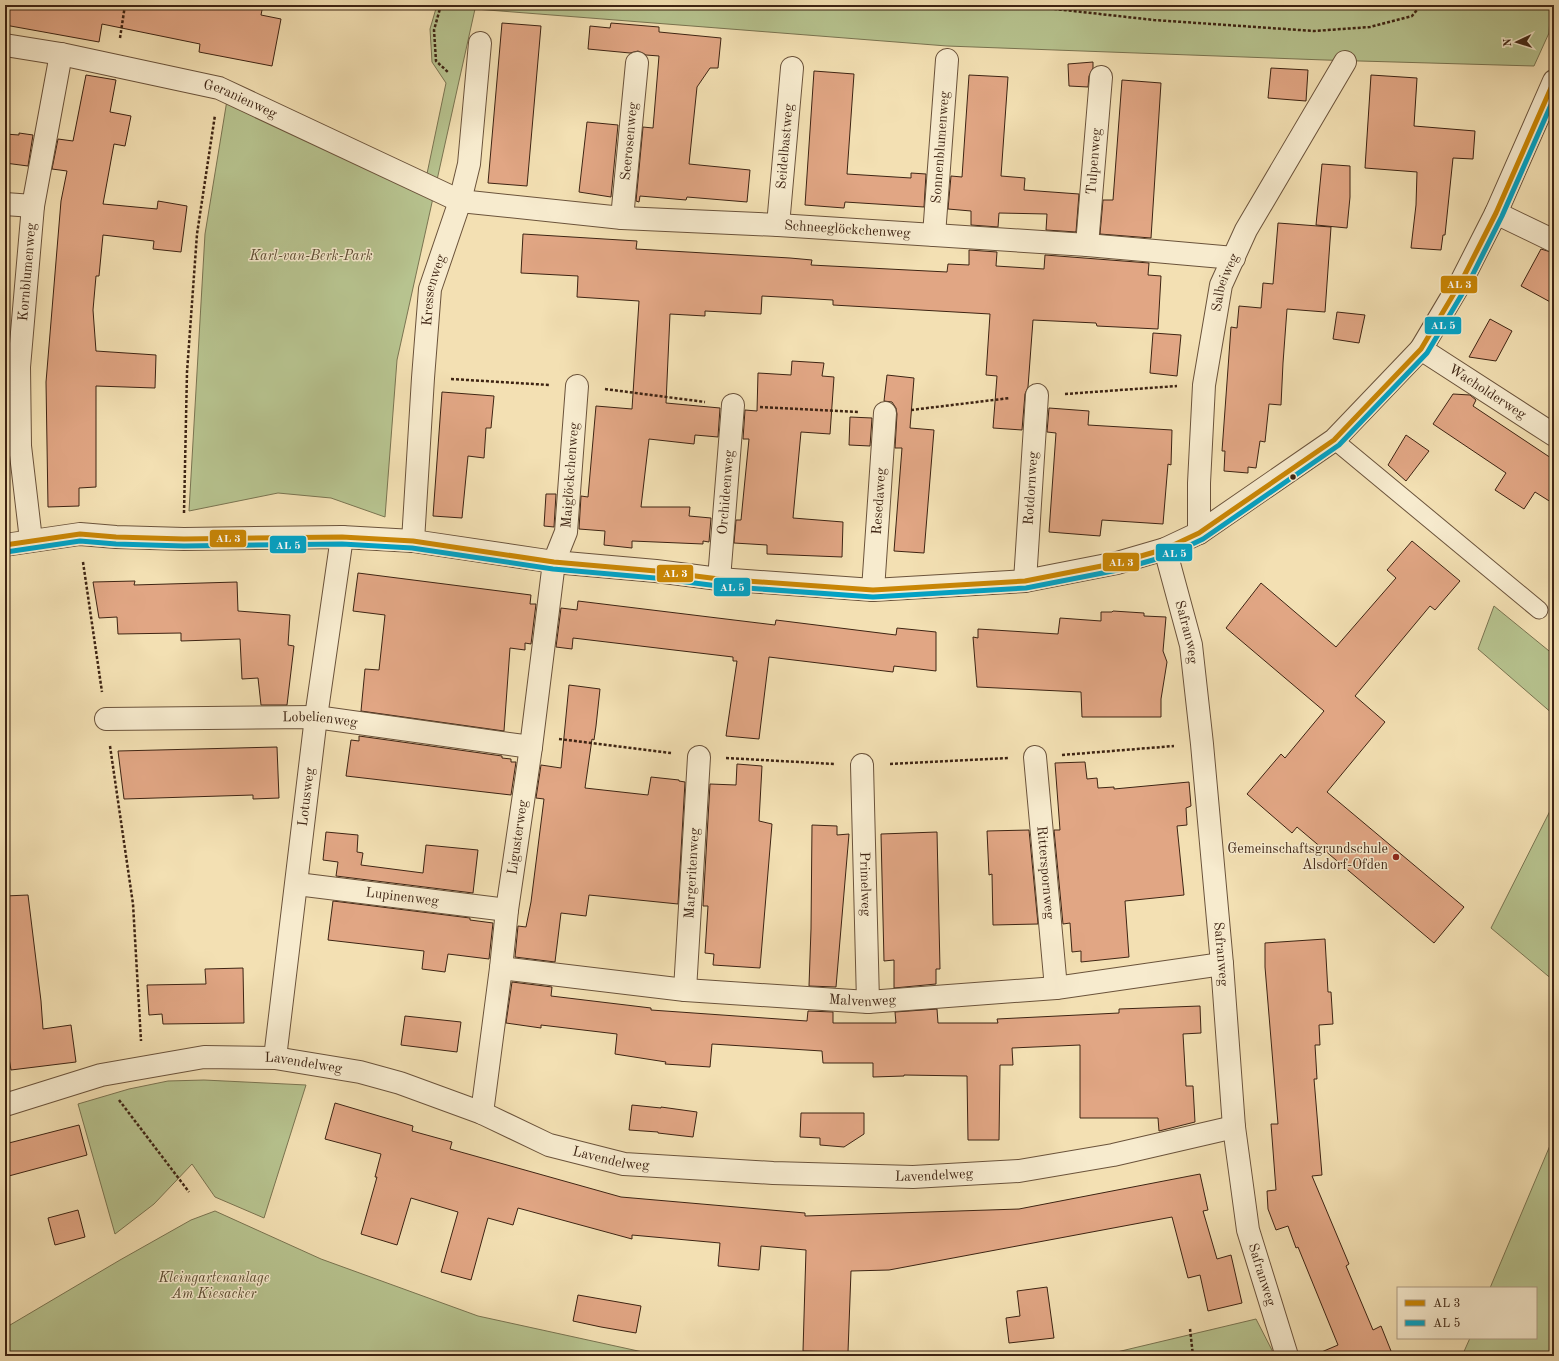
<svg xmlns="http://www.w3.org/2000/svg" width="1559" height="1361" font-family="'Old Standard TT',serif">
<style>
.green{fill:#b7c38f;stroke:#7a7451}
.building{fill:#e1a684;stroke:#3e2413}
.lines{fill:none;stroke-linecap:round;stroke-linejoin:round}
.lane-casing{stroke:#6b533b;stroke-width:19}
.street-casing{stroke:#6b533b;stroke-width:24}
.path{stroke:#3e2413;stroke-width:2.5;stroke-dasharray:3 2;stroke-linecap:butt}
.lane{stroke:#f7ebce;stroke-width:17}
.street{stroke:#f7ebce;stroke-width:22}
.bus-1-casing{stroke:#f7ebce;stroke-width:8}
.bus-2-casing{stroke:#f7ebce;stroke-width:8}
.bus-1{stroke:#c98605;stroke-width:5}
.bus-2{stroke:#03a2c5;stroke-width:5}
.bus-dot{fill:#3e2413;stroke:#f7ebce;stroke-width:1.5}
.poi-dot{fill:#8f2418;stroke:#f7ebce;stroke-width:1.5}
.labels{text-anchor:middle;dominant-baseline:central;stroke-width:3;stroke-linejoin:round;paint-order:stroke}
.street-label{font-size:14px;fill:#3e2413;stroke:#f7ebce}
.park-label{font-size:14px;font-style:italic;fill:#5c4c32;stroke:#f7ebce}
.poi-label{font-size:14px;fill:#3e2413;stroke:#f7ebce;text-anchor:end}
.line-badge{stroke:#f7ebce;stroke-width:1.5}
.badge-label{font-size:11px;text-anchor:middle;font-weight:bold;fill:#fff}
</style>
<rect width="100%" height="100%" fill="#f3e0b3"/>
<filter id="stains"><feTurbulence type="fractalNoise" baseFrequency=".005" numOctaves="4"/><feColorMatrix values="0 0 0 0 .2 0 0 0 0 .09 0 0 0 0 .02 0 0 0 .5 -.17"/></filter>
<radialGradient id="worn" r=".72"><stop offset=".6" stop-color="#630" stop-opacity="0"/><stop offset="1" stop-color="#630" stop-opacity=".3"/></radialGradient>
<g class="green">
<polygon points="437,5 1551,5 1549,33 1534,66 1325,60 947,46 475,9 397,360 385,517 331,498 278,493 189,511 205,234 228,94 424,188 446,83 432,62 430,29"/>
<polygon points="1494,606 1554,655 1554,715 1478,649"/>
<polygon points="1554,803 1554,981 1491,928"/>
<polygon points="204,1080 306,1085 264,1218 215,1197 192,1164 154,1204 115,1234 78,1104 129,1089 168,1081"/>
<polygon points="1554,1136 1554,1356 1462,1356 1470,1338 1536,1338 1536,1288 1490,1288"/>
<polygon points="215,1211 321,1259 478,1316 661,1356 5,1356 5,1328 120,1260 191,1220"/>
<polygon points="1256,1319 1275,1356 1096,1356 1100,1356"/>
</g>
<g class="building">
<polygon points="5,5 263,5 261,15 281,19 272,66 199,52 200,44 102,24 99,42 5,25"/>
<polygon points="502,23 541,26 527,186 488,183"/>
<polygon points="611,23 659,27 659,32 721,38 718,68 710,68 697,87 689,164 750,170 747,202 687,197 686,200 640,196 639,202 636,201 643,127 653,128 659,56 646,55 638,51 630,53 588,49 590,26 610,28"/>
<polygon points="1093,62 1093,68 1089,76 1088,87 1069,86 1068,64"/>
<polygon points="1271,68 1308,70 1306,101 1268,98"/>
<polygon points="814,71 854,74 847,174 911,178 911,173 926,174 924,207 845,202 844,208 805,205"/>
<polygon points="86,75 116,80 110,112 131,116 125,146 114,144 103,204 157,209 158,201 187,206 181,252 153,249 154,241 103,235 99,276 96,276 93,310 96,351 156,355 155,388 96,386 96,487 79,488 79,506 48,507 46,382 61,201 67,171 52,169 58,139 73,141"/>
<polygon points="969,75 1008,77 1001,176 1025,178 1024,190 1079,194 1076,232 1046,230 1047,214 999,213 998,227 971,225 971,211 948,209 951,176 962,177"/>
<polygon points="1371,75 1417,78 1414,126 1475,131 1473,159 1453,158 1445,235 1443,235 1441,250 1411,248 1416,205 1417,172 1365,168"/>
<polygon points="1122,80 1161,83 1151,238 1100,234 1103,200 1113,200"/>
<polygon points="587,122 618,125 611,197 579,192"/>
<polygon points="19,133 33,135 28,166 5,163 5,134 19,135"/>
<polygon points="1322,164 1350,166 1350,197 1347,228 1316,225"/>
<polygon points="1278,223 1331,227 1325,312 1287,309 1283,363 1281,405 1269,404 1265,442 1260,441 1256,468 1248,467 1248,473 1224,471 1225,451 1222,451 1231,327 1237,328 1239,306 1261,308 1263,283 1273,284"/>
<polygon points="523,234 637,241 636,249 790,258 812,260 811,265 947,272 948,264 969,265 969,250 997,252 996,266 1044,269 1045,255 1149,263 1148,275 1161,276 1158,329 1097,326 1096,323 1033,320 1028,387 1025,394 1022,430 993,428 997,376 986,375 990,314 833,305 833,300 762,296 761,314 705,311 705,316 670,314 666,403 720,408 718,437 695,435 694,444 649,439 641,507 690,507 689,516 711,518 709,542 703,541 703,544 632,541 632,548 604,545 605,531 579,529 581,496 588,497 596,406 632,409 639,301 577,297 578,276 521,273"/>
<polygon points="1541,249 1554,253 1554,304 1521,286"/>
<polygon points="1337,312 1365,315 1359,343 1333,339"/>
<polygon points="1490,319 1512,331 1496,361 1469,357"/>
<polygon points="1153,333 1181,335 1177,376 1150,373"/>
<polygon points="792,361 824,363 822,376 834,377 830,434 801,432 793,518 843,522 842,557 767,554 767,545 734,543 736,520 741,520 749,439 743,439 745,410 757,411 758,373 791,375"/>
<polygon points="887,375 914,378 910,428 934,430 924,553 894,551 902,448 895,448 897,414 896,408 892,402 884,401"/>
<polygon points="442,392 494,396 491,428 486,428 484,458 468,456 462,518 433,516"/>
<polygon points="1453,394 1470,395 1476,400 1473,406 1554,460 1554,504 1535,492 1524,509 1495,490 1506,473 1433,424"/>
<polygon points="1049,408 1089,411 1088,425 1172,430 1171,465 1168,464 1163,524 1102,520 1100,536 1049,532 1056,433 1047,432"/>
<polygon points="850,417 872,418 870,446 849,445"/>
<polygon points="1406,435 1429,451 1406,481 1388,465"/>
<polygon points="546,494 556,494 554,527 544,526"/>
<polygon points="1412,541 1460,581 1435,610 1430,606 1355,696 1385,722 1327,792 1464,907 1434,943 1297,827 1292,833 1247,794 1281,754 1285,758 1324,711 1226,628 1261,583 1336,647 1396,578 1387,570"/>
<polygon points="358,573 531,595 530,604 536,604 531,644 525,643 525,650 510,648 504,731 361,711 365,669 379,670 385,615 353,611"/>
<polygon points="135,581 134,585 237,582 238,611 290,615 288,645 294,646 287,705 261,705 258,678 242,679 240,639 181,641 181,633 118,634 117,617 99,618 93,582"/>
<polygon points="578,601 775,625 776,620 896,635 897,628 936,632 936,671 894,666 893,672 769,657 759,739 726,736 737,661 733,661 733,657 573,638 572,649 556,647 561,608 577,610"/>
<polygon points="1113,611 1144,613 1144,616 1166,617 1163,651 1167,662 1161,699 1161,717 1082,717 1081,692 977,687 973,637 978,638 978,629 1058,634 1060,618 1101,621 1101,612 1112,612"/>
<polygon points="569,685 600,689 596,726 594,740 592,739 585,788 648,795 651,777 679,780 679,781 685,782 678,904 589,895 586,916 561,913 555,962 515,957 518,926 526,927 531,902 544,799 536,798 541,765 561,768"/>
<polygon points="359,736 502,756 502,758 511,759 511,762 516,762 511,795 346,776 351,740 359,741"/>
<polygon points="277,747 279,798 253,799 253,795 124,799 118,751"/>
<polygon points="1085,762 1087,779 1097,778 1098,788 1114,787 1114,789 1189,782 1191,806 1186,808 1187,825 1177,826 1184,895 1125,901 1129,957 1081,962 1081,951 1072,952 1070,923 1063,924 1054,830 1060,830 1055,763"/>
<polygon points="737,764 762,766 759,821 772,824 760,968 713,965 714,954 705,953 708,906 703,906 710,784 736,785"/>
<polygon points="812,825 837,826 837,835 849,834 836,987 809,986 811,929"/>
<polygon points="1029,830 1038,924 993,925 992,874 989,875 987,831"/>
<polygon points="326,832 358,835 357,852 363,853 361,865 423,873 426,845 478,850 473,893 336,876 338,862 323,860"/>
<polygon points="937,832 940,969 936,969 936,984 894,988 894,960 884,961 881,834"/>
<polygon points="28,895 41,1001 43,1029 71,1025 76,1062 11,1070 8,1052 5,1053 5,896"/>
<polygon points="333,901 470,918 470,920 493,923 489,959 448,954 445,972 422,969 424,951 328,940"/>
<polygon points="1325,939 1328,992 1331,992 1333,1024 1319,1025 1320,1045 1315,1045 1317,1079 1314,1079 1322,1175 1312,1176 1349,1264 1346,1266 1373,1330 1381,1326 1393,1356 1312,1356 1338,1345 1298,1247 1296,1248 1288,1226 1276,1230 1268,1209 1267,1191 1276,1190 1271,1124 1278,1124 1265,967 1265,943"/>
<polygon points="243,968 244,1023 163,1024 162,1014 149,1015 147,985 206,984 205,969"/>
<polygon points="512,982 552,987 551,996 651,1008 651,1010 807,1021 808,1011 833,1012 833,1023 896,1023 895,1012 937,1009 938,1023 998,1023 997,1019 1119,1013 1119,1009 1200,1006 1201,1033 1183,1034 1186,1086 1193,1086 1195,1122 1159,1131 1158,1118 1080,1118 1080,1045 1012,1048 1013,1065 1000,1065 999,1140 968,1140 967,1076 904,1075 904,1076 873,1077 873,1063 823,1063 822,1051 712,1044 710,1067 665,1064 666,1062 615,1054 617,1034 541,1025 541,1028 506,1023"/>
<polygon points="405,1016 461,1022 457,1052 401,1045"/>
<polygon points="335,1103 413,1126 412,1131 452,1142 450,1149 621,1197 805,1213 805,1216 1019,1209 1200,1174 1208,1210 1203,1211 1217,1259 1231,1255 1242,1303 1208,1311 1200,1275 1188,1278 1172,1217 889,1270 851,1271 848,1352 803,1351 806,1250 761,1246 759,1270 718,1266 720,1243 632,1235 632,1239 518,1208 513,1225 488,1218 471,1280 441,1272 458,1212 411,1198 397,1245 361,1234 377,1177 375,1177 381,1154 325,1139"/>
<polygon points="632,1105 661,1108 661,1107 697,1112 693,1137 658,1133 658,1132 629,1130"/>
<polygon points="801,1113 864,1113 864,1134 844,1147 820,1145 820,1138 800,1137"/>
<polygon points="79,1125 87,1155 5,1177 5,1144"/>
<polygon points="78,1210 85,1237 55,1245 48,1218"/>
<polygon points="1047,1287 1054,1338 1009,1343 1006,1318 1020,1316 1017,1291"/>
<polygon points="578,1295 641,1306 636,1333 601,1327 573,1321"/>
</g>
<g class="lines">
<defs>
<polyline id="lane" points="1334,440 1539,610"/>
<g id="street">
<path id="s1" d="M5 45 61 54 219 88 460 201 622 218 778 225 934 235 1087 245 1234 258"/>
<polyline points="5,204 33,206"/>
<polyline points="1496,213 1554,241"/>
<path id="s2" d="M622 218 637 63"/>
<path id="s3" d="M778 225 792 68"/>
<path id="s4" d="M934 235 947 60"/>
<path id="s5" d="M1087 245 1101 77"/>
<path id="s6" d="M1421 349 1554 435"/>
<path id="s7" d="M1199 533V483L1204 385 1221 285 1246 230 1345 62"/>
<path id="s8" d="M31 540 20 446 19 367 33 206 61 54"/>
<path id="s9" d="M413 541 423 378 430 289 460 201 469 164 480 43"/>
<polyline points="5,545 80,534 116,537 184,539 342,537 413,541 554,562 656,571 719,579 873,590 1025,581 1117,563 1165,549 1199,533 1334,440 1421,349 1462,280 1496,213 1554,81"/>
<path id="s10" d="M1165 549 1191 645 1202 744 1222 964 1234 1127 1248 1230 1287 1356"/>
<path id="s11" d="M719 579 733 405"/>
<path id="s12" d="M1025 581 1037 395"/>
<path id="s13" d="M873 590 885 413"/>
<path id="s14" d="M106 719 316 717 531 747"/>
<path id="s15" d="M1035 757 1056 988"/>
<path id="s16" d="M862 765 868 1002"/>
<path id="s17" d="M297 884 507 910"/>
<path id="s18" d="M501 968 685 990 868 1002 1056 988 1222 964"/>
<path id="s19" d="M685 990 699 757"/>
<path id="s20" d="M275 1058 316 717 342 537"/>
<path id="s21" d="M5 1105 101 1075 204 1057 275 1058 360 1072 400 1083 482 1113 549 1145 624 1164 773 1173 913 1177 1019 1171 1113 1155 1234 1127"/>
<path id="s22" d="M482 1113 501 968 507 910 531 747 554 562 566 532 577 386"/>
</g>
</defs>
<use href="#lane" class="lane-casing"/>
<use href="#street" class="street-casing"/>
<g class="path">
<polyline points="441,5 434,30 436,61 449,73"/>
<polyline points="1019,5 1154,20 1314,31 1370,27 1412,16 1421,5"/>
<polyline points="1539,5 1554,8"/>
<polyline points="120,38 125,5"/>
<polyline points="451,379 550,385"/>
<polyline points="605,389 705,402"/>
<polyline points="1065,394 1177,386"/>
<polyline points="760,407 859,412"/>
<polyline points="911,410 1010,398"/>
<polyline points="184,513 187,372 197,234 215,115"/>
<polyline points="83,562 102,692"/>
<polyline points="559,739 671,753"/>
<polyline points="110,746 133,904 141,1041"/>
<polyline points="1062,755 1174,746"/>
<polyline points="726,758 835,764"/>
<polyline points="890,764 1009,758"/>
<polyline points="119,1100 189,1192"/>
<polyline points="1190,1329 1193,1356"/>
<polyline points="700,1353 700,1356"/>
</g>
<use href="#lane" class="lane"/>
<use href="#street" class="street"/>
<defs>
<polyline id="bus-1" points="5,545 80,534 116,537 184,539 342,537 413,541 554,562 656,571 719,579 873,590 1025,581 1117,563 1165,549 1199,533 1334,440 1421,349 1462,280 1496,213 1554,81"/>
<polyline id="bus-2" points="6,552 80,541 116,544 184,546 342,544 412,548 553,569 655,578 718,586 873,597 1026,588 1118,570 1167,556 1203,539 1339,445 1427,353 1468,284 1502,216 1554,98"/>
</defs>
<use href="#bus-1" class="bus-1-casing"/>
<use href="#bus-2" class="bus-2-casing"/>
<use href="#bus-1" class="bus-1"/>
<use href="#bus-2" class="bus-2"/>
</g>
<circle class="bus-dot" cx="1293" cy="477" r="3.5"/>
<circle class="poi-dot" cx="1396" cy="857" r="4"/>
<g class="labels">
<g class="street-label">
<text stroke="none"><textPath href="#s1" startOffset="242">Geranienweg</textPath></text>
<text stroke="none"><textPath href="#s2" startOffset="77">Seerosenweg</textPath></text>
<text stroke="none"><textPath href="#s3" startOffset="79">Seidelbastweg</textPath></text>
<text stroke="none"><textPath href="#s4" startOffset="88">Sonnenblumenweg</textPath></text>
<text stroke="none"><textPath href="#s5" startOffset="84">Tulpenweg</textPath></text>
<text stroke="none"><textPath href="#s1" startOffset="873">Schneeglöckchenweg</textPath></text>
<text stroke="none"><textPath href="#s8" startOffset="269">Kornblumenweg</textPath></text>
<text stroke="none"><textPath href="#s7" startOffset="253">Salbeiweg</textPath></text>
<text stroke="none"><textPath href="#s9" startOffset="252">Kressenweg</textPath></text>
<text stroke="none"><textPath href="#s6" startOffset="79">Wacholderweg</textPath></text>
<text stroke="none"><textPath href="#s22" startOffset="645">Maiglöckchenweg</textPath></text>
<text stroke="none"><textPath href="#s12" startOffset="93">Rotdornweg</textPath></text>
<text stroke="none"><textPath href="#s11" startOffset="87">Orchideenweg</textPath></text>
<text stroke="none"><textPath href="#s13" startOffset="89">Resedaweg</textPath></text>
<text stroke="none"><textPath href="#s10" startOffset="86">Safranweg</textPath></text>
<text stroke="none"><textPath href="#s14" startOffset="214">Lobelienweg</textPath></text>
<text stroke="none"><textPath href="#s20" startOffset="263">Lotusweg</textPath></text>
<text stroke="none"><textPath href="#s22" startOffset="278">Ligusterweg</textPath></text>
<text stroke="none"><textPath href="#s19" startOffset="117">Margeritenweg</textPath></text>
<text stroke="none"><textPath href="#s15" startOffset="116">Ritterspornweg</textPath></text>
<text stroke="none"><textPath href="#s16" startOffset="119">Primelweg</textPath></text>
<text stroke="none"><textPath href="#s17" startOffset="106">Lupinenweg</textPath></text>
<text stroke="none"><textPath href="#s10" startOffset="410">Safranweg</textPath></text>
<text stroke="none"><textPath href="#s18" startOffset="363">Malvenweg</textPath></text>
<text stroke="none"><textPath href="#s21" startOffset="305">Lavendelweg</textPath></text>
<text stroke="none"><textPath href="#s21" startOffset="629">Lavendelweg</textPath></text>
<text stroke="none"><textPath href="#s21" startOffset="953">Lavendelweg</textPath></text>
<text stroke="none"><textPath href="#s10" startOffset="734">Safranweg</textPath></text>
</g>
<g class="park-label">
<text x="311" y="256">Karl-van-Berk-Park</text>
<text x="214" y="1278">Kleingartenanlage<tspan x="214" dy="16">Am Kiesacker</tspan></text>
</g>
<g class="poi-label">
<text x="1388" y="849">Gemeinschaftsgrundschule<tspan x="1388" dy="16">Alsdorf-Ofden</tspan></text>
</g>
</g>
<g class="line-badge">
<rect x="1440" y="275" width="38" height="19" rx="4" fill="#c98605"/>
<rect x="1424" y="316" width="38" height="19" rx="4" fill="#03a2c5"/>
<rect x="209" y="529" width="38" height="19" rx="4" fill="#c98605"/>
<rect x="269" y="535" width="38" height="19" rx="4" fill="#03a2c5"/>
<rect x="1155" y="543" width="38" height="19" rx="4" fill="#03a2c5"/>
<rect x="1102" y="552" width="38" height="20" rx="4" fill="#c98605"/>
<rect x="656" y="564" width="38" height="19" rx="4" fill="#c98605"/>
<rect x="713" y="577" width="38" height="20" rx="4" fill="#03a2c5"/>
</g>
<g class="badge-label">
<text x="1459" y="288">AL 3</text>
<text x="1443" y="329">AL 5</text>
<text x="228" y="542">AL 3</text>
<text x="288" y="549">AL 5</text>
<text x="1174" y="557">AL 5</text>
<text x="1121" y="566">AL 3</text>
<text x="675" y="577">AL 3</text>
<text x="732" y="591">AL 5</text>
</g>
<rect width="1559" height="1361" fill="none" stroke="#f3e0b3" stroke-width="20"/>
<rect x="6" y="6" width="1547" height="1349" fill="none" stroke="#3e2413" stroke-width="2"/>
<rect x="10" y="10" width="1539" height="1341" fill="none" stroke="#3e2413"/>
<rect x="1397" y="1287" width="140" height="52" fill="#f7ebce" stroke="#ad9b83"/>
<rect x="1405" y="1300" width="20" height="6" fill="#c98605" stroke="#ad9b83"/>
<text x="1433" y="1307" font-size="12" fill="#3e2413">AL 3</text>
<rect x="1405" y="1320" width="20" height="6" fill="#03a2c5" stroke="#ad9b83"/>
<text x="1433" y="1327" font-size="12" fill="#3e2413">AL 5</text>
<g transform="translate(1517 42) rotate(266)" stroke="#f7ebce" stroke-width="3" paint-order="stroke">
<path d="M0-3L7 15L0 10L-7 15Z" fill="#3e2413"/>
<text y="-6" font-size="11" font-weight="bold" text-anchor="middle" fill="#3e2413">N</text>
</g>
<rect width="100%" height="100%" filter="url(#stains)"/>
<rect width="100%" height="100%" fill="url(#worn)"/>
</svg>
